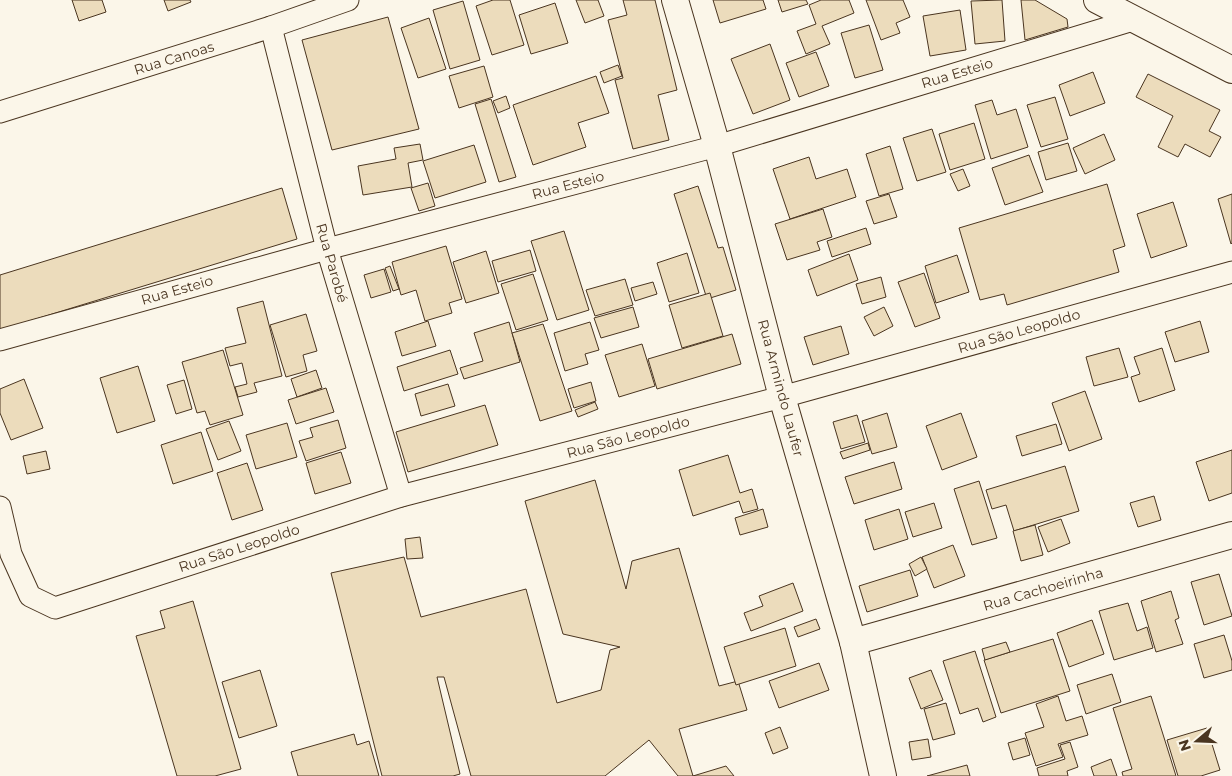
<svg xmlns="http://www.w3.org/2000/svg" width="1232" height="776" font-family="Montserrat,sans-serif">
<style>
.building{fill:#ecdcbc;stroke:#4a3520}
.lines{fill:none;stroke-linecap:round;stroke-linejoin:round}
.minor-casing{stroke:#4a3520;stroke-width:23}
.tertiary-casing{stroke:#4a3520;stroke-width:28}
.minor{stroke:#fbf6e9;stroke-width:21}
.tertiary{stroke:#fbf6e9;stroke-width:26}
.labels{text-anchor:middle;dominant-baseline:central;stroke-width:4;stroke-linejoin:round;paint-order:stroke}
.street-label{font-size:14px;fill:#4a3520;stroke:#fbf6e9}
</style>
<rect width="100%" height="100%" fill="#fbf6e9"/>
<g class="building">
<polygon points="72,0 102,0 106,12 79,21"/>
<polygon points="164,0 190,0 191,2 168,11"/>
<polygon points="493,0 510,0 524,45 492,55 476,6"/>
<polygon points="576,0 598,0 604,16 585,23"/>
<polygon points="623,0 655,0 677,90 658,95 669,140 633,149 615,80 623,78 608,20 627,15"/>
<polygon points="713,0 763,0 766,9 720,23"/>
<polygon points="778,0 806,0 808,4 782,12"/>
<polygon points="821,0 849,0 854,13 822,26 830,44 806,54 797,31 816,24 809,5"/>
<polygon points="866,0 903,0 910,17 896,23 900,33 881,40"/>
<polygon points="1002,0 1005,41 975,44 971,1"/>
<polygon points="1021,0 1035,0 1067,19 1068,27 1025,40"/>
<polygon points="463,1 480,60 450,69 433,10"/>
<polygon points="555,3 568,43 531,54 519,15"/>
<polygon points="960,10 966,50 930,56 923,16"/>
<polygon points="388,17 419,129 332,150 302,40"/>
<polygon points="429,18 446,69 418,78 401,28"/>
<polygon points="869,25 883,70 855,78 841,33"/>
<polygon points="770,44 790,100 753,114 731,59"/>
<polygon points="816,52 829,86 799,97 786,63"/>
<polygon points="618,65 622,76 604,83 600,72"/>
<polygon points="484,66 493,97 459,108 449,76"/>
<polygon points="1093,72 1105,103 1070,116 1059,85"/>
<polygon points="1148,74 1220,110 1209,131 1221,137 1210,157 1185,144 1178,157 1158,147 1173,116 1136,97"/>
<polygon points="596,76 609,113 578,123 586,147 533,165 513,105"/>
<polygon points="506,96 510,108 498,113 493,101"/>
<polygon points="1055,97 1068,139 1041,147 1027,105"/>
<polygon points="491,99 516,177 499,182 475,104"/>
<polygon points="992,100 997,115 1016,109 1028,147 991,159 975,105"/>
<polygon points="974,123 985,159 950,170 939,134"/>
<polygon points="932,129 946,172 917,181 903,138"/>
<polygon points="1104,134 1115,160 1085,174 1073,148"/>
<polygon points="1068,143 1077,171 1046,180 1038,152"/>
<polygon points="420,144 423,160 408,163 412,187 363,195 358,166 396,159 394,148"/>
<polygon points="474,145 486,182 435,198 423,161"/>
<polygon points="890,146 903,189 879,196 866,154"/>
<polygon points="1029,155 1043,192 1005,205 992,168"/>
<polygon points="809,157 816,179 847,169 856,197 790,219 773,169"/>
<polygon points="963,169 970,186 958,191 950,174"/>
<polygon points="428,183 435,206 419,211 411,188"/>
<polygon points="1107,184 1125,246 1113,250 1119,272 1007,305 1004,294 980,300 959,228"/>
<polygon points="698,186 718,248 723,247 736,290 707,299 674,194"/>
<polygon points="282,188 297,239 0,330 0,275"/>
<polygon points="889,194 897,217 874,224 866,201"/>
<polygon points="1232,194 1232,243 1231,244 1218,199"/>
<polygon points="1173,202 1187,246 1151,258 1137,214"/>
<polygon points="823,209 832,237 817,242 820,250 787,260 775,224"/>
<polygon points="866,228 871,244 832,257 827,241"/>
<polygon points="564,231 589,310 557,320 531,241"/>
<polygon points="446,246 462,299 449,303 452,313 425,321 416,290 401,295 392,262"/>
<polygon points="530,250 536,271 498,282 492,261"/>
<polygon points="486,251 499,293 466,303 453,262"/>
<polygon points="687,253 699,293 669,302 657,263"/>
<polygon points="849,254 858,280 817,296 808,270"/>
<polygon points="957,255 969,292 936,303 925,266"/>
<polygon points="390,266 399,289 393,291 385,268"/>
<polygon points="384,269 391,292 371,298 364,275"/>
<polygon points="924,273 940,318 915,327 898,282"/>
<polygon points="533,274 548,320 516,330 501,284"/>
<polygon points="881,277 886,297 862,304 856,284"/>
<polygon points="625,279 633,305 595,316 586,290"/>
<polygon points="653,282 657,294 635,301 631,288"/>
<polygon points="710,293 723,336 682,348 669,305"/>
<polygon points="263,301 282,376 254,383 257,392 238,397 235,387 247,384 242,363 230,366 225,348 246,343 237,308"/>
<polygon points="633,307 639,327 601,338 594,318"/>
<polygon points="884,307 893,326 874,336 864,317"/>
<polygon points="306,314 317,351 303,355 307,371 286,377 270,325"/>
<polygon points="428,321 436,346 402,356 395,332"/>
<polygon points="1200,321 1209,352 1175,362 1165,332"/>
<polygon points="509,322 520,362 464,379 460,368 483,361 474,333"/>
<polygon points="590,322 599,350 585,354 588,364 565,371 554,333"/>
<polygon points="543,324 572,411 540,421 512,333"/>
<polygon points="841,326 849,354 813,365 804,337"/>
<polygon points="732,334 741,364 657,389 648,359"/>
<polygon points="642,344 655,386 619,397 605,355"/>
<polygon points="1119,348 1128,377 1094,386 1086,357"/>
<polygon points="1162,348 1175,390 1139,402 1131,377 1140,374 1134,357"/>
<polygon points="223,350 243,415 210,425 205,411 197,413 182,362"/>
<polygon points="450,350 458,374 404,391 397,367"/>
<polygon points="138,366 155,421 117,433 100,378"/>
<polygon points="316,370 322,388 297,397 291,379"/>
<polygon points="24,379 43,428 11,440 0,413 0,389"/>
<polygon points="184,380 192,409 176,414 167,385"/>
<polygon points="591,382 596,401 574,408 568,389"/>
<polygon points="448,384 455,406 421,416 415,394"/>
<polygon points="326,388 334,412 296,424 288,400"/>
<polygon points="1085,391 1102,439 1069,451 1052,403"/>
<polygon points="595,402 598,409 578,417 575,410"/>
<polygon points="485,405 498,445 408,472 396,432"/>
<polygon points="887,413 897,447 872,454 862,421"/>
<polygon points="961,413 977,457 942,470 926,426"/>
<polygon points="857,415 865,442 841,449 833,422"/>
<polygon points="338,420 346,448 306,461 299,441 313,437 310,428"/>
<polygon points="229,421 241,451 218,460 206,429"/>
<polygon points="287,423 297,457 256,469 246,435"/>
<polygon points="1056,424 1062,444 1022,456 1016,436"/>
<polygon points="201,432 213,471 173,484 161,445"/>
<polygon points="868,443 870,450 843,459 840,452"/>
<polygon points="1232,450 1232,493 1209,501 1196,462"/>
<polygon points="46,451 50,469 27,474 23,456"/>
<polygon points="341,452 351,483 315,494 306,463"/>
<polygon points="728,455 740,493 752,489 758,509 743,513 739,501 693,516 679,470"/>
<polygon points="894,462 902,489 854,504 845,477"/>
<polygon points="247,463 263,510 232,520 217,473"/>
<polygon points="1065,466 1079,511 1014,531 1006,505 992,509 986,490"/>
<polygon points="595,480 626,589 632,561 679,548 719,686 738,681 747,710 679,729 693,776 726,766 734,776 678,776 649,740 605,776 471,776 444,677 437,677 460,774 453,776 382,776 331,573 404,557 421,617 526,589 557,703 601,690 610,650 620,647 563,634 525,501"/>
<polygon points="979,481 997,538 972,545 954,489"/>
<polygon points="1154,496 1161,520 1138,527 1130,503"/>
<polygon points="934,503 942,528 913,537 905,512"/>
<polygon points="763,509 768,527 740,535 735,518"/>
<polygon points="899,509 908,539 874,550 865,520"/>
<polygon points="1061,519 1070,543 1048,552 1038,527"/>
<polygon points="1035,525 1043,555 1021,561 1013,531"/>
<polygon points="420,537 423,558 407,559 405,539"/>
<polygon points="953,545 965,576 934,588 922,557"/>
<polygon points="921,557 927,569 915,576 909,564"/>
<polygon points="910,570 918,596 867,612 859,586"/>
<polygon points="1219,574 1232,616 1204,625 1191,582"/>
<polygon points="793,583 803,611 751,631 744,613 763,606 759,596"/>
<polygon points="1171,591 1179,618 1175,620 1183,644 1156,652 1141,601"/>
<polygon points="193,601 241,769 215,776 177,776 136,636 165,628 160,611"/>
<polygon points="1128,603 1137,631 1147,627 1153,648 1114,660 1099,611"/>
<polygon points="816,619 820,629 798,637 794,627"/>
<polygon points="1092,620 1104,654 1069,667 1057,633"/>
<polygon points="785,628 796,666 736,685 724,647"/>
<polygon points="1224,635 1232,661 1232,670 1204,678 1194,644"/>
<polygon points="1053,639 1070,691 1001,713 984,660"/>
<polygon points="1006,642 1010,652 985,660 982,649"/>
<polygon points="975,651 996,717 983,722 978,708 960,714 943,661"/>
<polygon points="819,663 829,690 779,708 769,681"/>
<polygon points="260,670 277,726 239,738 222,682"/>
<polygon points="931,670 943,700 921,709 909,678"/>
<polygon points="1112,674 1121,702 1086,714 1077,685"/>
<polygon points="1058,696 1066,721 1082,716 1088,735 1058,744 1063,757 1036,766 1025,733 1044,727 1036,704"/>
<polygon points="1151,696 1176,776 1123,776 1122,772 1132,769 1113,708"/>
<polygon points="946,703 955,734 933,740 924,709"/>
<polygon points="780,727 788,748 773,754 765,733"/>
<polygon points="1207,728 1220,770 1201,776 1178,776 1167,740"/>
<polygon points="354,734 357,745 369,741 379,776 298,776 291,752"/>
<polygon points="1025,738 1030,755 1013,760 1008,743"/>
<polygon points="928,739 931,757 912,760 909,742"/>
<polygon points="1070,742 1078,767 1067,771 1068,776 1039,776 1037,768 1065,759 1060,745"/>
<polygon points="1111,759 1117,776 1094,776 1091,767"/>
<polygon points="967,765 970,776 927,776"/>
</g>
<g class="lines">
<defs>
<g id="minor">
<polyline points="271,27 327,249 401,496"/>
<polyline points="0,112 271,27 348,0"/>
<polyline points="0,340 327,249 717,146 1133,20"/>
<polyline points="0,507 11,554 30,596 55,608 401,496 782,397 1232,272"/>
</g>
<g id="tertiary">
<polyline points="675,0 717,146 782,397 853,642 883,776"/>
<polyline points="1097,0 1232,70"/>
<polyline points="853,642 1232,535"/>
</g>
</defs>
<use href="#minor" class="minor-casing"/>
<use href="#tertiary" class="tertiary-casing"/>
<use href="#minor" class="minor"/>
<use href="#tertiary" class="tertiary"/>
</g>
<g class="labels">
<g class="street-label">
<text transform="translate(174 58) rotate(-17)">Rua Canoas</text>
<text transform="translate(957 73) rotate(-17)">Rua Esteio</text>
<text transform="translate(568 185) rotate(-15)">Rua Esteio</text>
<text transform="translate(332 263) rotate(74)">Rua Parobé</text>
<text transform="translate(177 290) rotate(-16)">Rua Esteio</text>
<text transform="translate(1019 331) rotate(-16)">Rua São Leopoldo</text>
<text transform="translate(781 388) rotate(75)">Rua Armindo Laufer</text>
<text transform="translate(628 437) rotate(-15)">Rua São Leopoldo</text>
<text transform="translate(239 548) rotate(-18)">Rua São Leopoldo</text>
<text transform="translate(1043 589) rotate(-16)">Rua Cachoeirinha</text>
</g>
</g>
<g transform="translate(1197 741) rotate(251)" stroke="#fbf6e9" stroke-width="4" paint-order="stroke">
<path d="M0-4L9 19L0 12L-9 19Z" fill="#4a3520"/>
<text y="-8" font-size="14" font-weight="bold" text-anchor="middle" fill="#4a3520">N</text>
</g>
</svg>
